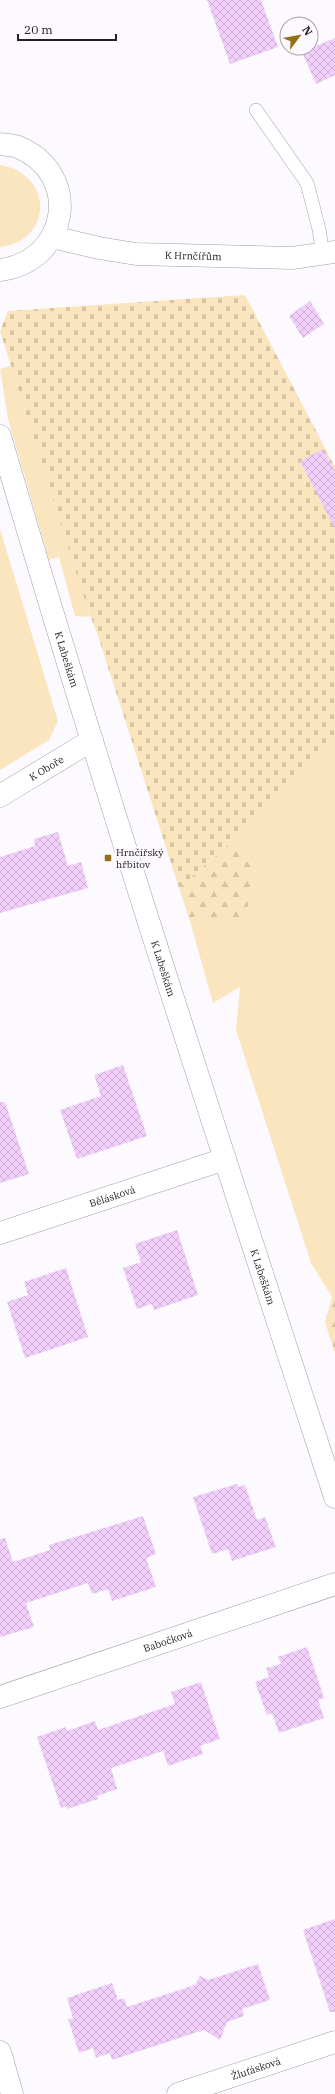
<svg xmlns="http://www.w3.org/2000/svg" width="335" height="2094" font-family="'IBM Plex Serif',serif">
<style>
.green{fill:#fae5be}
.forest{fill:url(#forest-firs)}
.cemetery{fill:url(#cemetery-stones)}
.building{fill:url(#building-cross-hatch)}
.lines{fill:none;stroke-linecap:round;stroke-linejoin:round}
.service-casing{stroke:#a39da5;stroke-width:14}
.minor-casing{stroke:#a39da5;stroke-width:23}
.tertiary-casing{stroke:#a39da5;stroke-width:23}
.service{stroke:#fff;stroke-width:13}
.minor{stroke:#fff;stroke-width:22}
.tertiary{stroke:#fff;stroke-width:22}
.poi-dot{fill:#946f18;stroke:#fdfaff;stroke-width:1.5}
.labels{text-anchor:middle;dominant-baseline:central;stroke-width:4;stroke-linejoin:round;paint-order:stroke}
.street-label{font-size:10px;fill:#252225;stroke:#fdfaff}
.poi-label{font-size:10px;fill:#252225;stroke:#fdfaff;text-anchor:start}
</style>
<defs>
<pattern id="forest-firs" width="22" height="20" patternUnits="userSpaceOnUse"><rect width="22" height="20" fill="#fae5be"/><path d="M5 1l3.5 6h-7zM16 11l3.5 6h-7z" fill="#d6c4a3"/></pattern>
<pattern id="cemetery-stones" width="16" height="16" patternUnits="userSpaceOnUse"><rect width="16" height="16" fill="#fae5be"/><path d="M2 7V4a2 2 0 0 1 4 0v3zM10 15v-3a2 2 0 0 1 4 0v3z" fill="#d6c4a3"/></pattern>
<pattern id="building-cross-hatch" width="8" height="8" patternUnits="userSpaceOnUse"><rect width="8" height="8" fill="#f1cffa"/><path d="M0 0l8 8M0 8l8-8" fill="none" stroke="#ceb1d6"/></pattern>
</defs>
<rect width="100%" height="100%" fill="#fdfaff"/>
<g class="green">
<path d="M0 165C54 174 53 241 0 247Z"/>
<polygon points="11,366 87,607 90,617 75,616 59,557 49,560 8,419 0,369"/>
<polygon points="0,529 58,721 49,740 0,770"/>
<polygon points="335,743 335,1297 332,1297 311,1263 236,1030 240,987 213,1003 189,918 245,918 256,873 238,836"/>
</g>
<g class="forest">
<polygon points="238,836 256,873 245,918 189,918 179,888"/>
<polygon points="332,1297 335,1297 335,1354 325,1322"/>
</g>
<polygon class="cemetery" points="245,295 335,467 335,743 238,836 179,888 98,636 87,607 0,331 8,311"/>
<g class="building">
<polygon points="207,0 261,0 278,47 230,64"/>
<polygon points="335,38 335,75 316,84 302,52"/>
<polygon points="310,301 324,324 303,338 289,316"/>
<polygon points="323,449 335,471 335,529 300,461"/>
<polygon points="58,832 68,866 81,862 88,888 0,913 0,857 35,846 34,839"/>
<polygon points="123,1065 147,1136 77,1159 60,1110 101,1096 94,1075"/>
<polygon points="0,1102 5,1102 29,1174 0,1183"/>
<polygon points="177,1230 198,1295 154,1310 152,1304 137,1309 123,1268 141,1262 135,1244"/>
<polygon points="66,1268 88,1337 25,1358 7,1302 28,1295 24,1282"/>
<polygon points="237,1484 238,1487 245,1485 257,1520 265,1517 276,1547 232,1561 228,1549 212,1554 193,1497"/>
<polygon points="143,1516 156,1554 146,1558 156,1587 112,1601 108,1589 92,1594 88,1583 26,1603 34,1627 0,1637 0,1539 5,1538 13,1562 50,1550 49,1545"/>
<polygon points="307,1647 324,1698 318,1700 324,1718 279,1733 272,1713 267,1715 255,1682 269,1677 266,1668 281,1664 278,1657"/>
<polygon points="201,1682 220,1739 200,1746 203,1754 168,1766 163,1751 111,1768 117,1789 97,1796 98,1799 67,1809 67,1806 61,1808 37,1737 66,1727 67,1731 95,1721 98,1730 175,1704 171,1692"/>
<polygon points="335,1919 335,2012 330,2012 303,1930"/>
<polygon points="258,1964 270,2000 242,2009 244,2016 227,2022 220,2040 204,2030 112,2060 110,2053 96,2058 93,2048 79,2053 68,2019 73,2018 67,1998 112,1983 118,2000 124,1998 127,2007 195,1985 200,1976 208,1980"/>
</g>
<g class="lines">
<defs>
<polyline id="service" points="256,110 307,183 319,229 323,255"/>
<g id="minor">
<path id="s1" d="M0 796 92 740"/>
<path id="s2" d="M0 1233 225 1159"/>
<path id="s3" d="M0 1697 335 1584"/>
<polyline points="0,2052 12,2094"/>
<path id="s4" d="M178 2094 335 2042"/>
</g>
<g id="tertiary">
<path d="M0 144C6 145 13 145 18 147 82 173 70 261 0 270"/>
<path id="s5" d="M52 237 99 248 136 254 292 258 335 252"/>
<path id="s6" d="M0 436C104 792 220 1145 335 1497"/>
</g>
</defs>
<use href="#service" class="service-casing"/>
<use href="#minor" class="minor-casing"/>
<use href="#tertiary" class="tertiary-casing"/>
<use href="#service" class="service"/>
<use href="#minor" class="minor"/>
<use href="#tertiary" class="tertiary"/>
</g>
<rect class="poi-dot" x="104" y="854" width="8" height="8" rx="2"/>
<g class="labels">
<g class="street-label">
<text stroke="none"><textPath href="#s5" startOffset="143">K Hrnčířům</textPath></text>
<text stroke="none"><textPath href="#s6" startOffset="233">K Labeškám</textPath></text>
<text stroke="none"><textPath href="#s1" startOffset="54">K Oboře</textPath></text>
<text stroke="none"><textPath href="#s6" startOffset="557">K Labeškám</textPath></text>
<text stroke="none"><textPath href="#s2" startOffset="118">Bělásková</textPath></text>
<text stroke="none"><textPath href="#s6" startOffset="881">K Labeškám</textPath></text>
<text stroke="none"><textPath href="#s3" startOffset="177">Babočková</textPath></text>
<text stroke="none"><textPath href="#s4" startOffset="82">Žluťásková</textPath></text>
</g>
<g class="poi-label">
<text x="116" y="852">Hrnčířský<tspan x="116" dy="12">hřbitov</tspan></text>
</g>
</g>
<g transform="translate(299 36) rotate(58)"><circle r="19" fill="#fdfaff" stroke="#a7a4a8"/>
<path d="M0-3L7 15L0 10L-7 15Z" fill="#946f18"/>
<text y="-6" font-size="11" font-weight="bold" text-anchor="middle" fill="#252225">N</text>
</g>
<path d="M18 34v6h98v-6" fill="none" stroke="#252225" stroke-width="2"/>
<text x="24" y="34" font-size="12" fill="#252225" stroke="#fdfaff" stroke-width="3" paint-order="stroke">20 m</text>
</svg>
